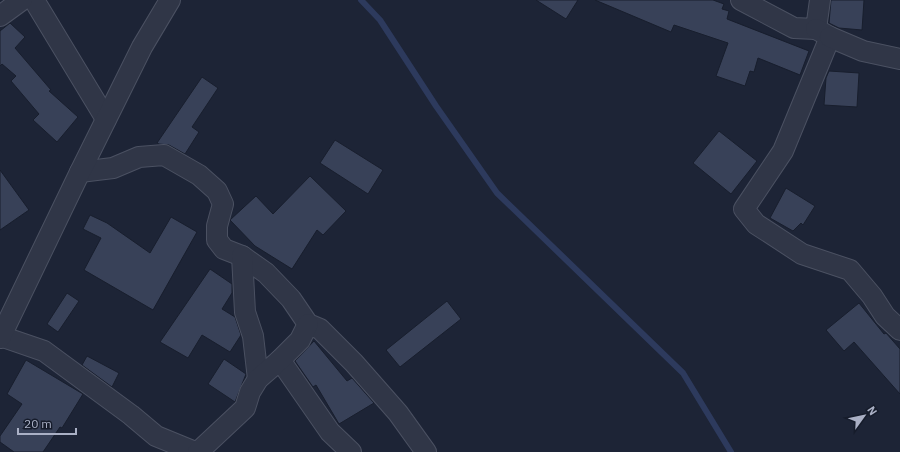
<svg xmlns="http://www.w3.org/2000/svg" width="900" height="452" font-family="'IBM Plex Sans',sans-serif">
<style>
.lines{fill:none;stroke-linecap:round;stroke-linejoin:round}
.stream{stroke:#2d3a5d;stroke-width:6}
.building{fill:#384158;stroke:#181e2d}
.minor-casing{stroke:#4b5162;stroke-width:22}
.minor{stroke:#303647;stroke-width:20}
</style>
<rect width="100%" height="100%" fill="#1d2436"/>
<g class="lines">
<polyline class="stream" points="361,0 380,20 436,106 497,193 683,373 731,452"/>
</g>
<g class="building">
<polygon points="536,0 578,0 566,19"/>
<polygon points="595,0 713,0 724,4 722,9 729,11 727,19 809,51 800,75 758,58 754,72 750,71 745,86 716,76 728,43 674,25 671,32"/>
<polygon points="831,0 864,0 862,30 839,28 829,23"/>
<polygon points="10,23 25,37 15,48 51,90 49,91 78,117 57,142 33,120 39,114 11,81 16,76 2,64 0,66 0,31"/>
<polygon points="829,71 859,73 857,107 824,105 826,78"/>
<polygon points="202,77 218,88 192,127 199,132 185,154 169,145 159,144 157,143"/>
<polygon points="719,131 757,161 731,194 693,163"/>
<polygon points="335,140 383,170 368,194 320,163"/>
<polygon points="0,170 29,210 0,230"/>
<polygon points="310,176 346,211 323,235 317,230 292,269 255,246 230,220 256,196 273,214"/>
<polygon points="786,188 815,206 803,225 801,223 793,231 770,218"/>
<polygon points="90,215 107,223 150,253 171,217 197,232 153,310 84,270 101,238 83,229"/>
<polygon points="210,269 232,284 232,293 222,309 235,317 241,335 230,352 202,335 188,358 160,342"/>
<polygon points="67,293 79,301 58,332 47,324"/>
<polygon points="447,301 461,319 400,367 386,350"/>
<polygon points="859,303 884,334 886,333 900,349 900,394 854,342 844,351 826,330"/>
<polygon points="314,341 347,381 352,378 374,403 339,424 316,385 313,387 295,361"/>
<polygon points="87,356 119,373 112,387 82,365"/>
<polygon points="224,359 246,374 235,402 208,384"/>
<polygon points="26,360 83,394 62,428 60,427 43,452 14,452 0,442 0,436 22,404 7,394"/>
</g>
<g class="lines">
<defs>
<g id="minor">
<polyline points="34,0 106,119"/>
<polyline points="741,0 794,28 816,29 820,0"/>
<polyline points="0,16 22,0"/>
<polyline points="816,29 830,37 783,151 744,209 756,224 802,254 850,270 872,296 885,316 900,330"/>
<polyline points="830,37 863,51 900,59"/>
<polyline points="80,172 113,168 139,157 164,155 199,175 217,191 223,204 217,226 217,240 224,249 242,256 266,273 291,299 308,324 320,329 354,363 398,413 426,452"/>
<polyline points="242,256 245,312 253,336 258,379"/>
<polyline points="0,336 44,351 131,415 156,436 195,452"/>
<polyline points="0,338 80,172 142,47 170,0"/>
<polyline points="280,360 330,432 351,452"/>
<polyline points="198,452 245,408 250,392 258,379 280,360 300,340 308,324"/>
</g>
</defs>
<use href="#minor" class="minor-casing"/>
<use href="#minor" class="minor"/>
</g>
<g transform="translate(864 416) rotate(57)" stroke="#161c2b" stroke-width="3" paint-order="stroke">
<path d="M0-3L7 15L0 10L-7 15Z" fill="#aab0c5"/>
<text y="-6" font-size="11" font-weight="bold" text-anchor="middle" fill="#aab0c5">N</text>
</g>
<path d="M18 428v6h58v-6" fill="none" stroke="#aab0c5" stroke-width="2"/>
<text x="24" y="428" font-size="12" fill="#aab0c5" stroke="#161c2b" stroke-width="3" paint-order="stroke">20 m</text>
</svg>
